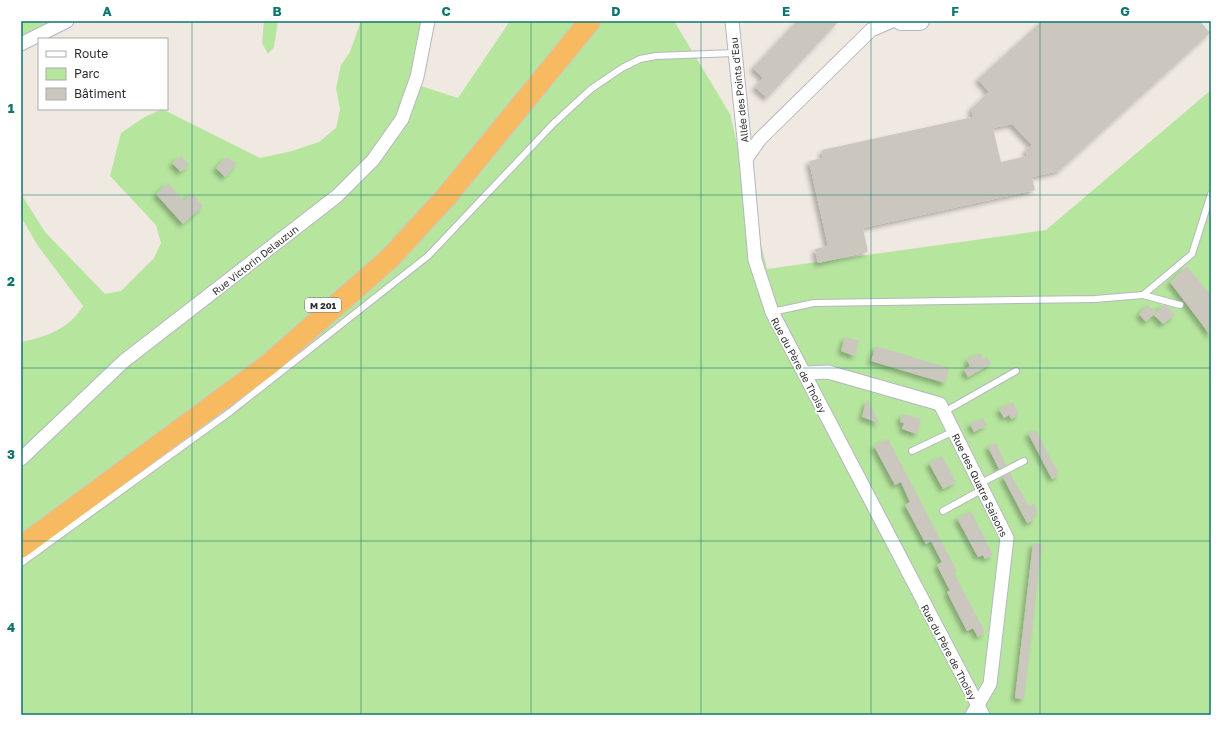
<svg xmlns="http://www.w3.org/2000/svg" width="1232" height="736" font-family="'Golos Text',sans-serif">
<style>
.green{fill:#b6e59e}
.building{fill:#cbc7bf;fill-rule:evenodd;filter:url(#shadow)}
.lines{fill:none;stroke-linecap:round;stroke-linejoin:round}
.service-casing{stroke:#b4b7c1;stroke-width:8}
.minor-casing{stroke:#b4b7c1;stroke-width:15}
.secondary-casing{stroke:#b4b7c1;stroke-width:20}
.trunk-casing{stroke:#c9c9c9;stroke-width:23}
.service{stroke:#fff;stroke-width:6}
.minor{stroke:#fff;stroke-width:13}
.secondary{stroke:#fff;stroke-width:18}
.trunk{stroke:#f8ba60;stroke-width:21}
.grid{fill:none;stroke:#0f766e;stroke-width:1;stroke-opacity:0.55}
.labels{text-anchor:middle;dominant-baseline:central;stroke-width:3.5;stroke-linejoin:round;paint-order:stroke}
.shield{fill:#fff;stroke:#6d6d6d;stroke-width:1}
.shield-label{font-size:9px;font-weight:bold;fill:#2e2e2e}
.street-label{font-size:10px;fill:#2e2e2e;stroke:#fff}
.neatline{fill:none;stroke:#0f766e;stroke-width:1.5}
.grid-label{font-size:13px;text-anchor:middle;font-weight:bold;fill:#0f766e}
</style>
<defs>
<filter id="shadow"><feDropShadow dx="-3.5" dy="3.5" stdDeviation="2" flood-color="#0004"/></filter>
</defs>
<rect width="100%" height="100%" fill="#efe9e1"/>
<g class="green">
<polygon points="21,21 59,21 21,39"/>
<polygon points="264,21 278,21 274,47 268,54 262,43"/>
<path d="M361 21H421L409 82 458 98 510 21H674L730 114 767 269 1046 230 1211 90V715H21V342C46 337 69 329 83 306L38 246 21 217V194L45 232 105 294 121 291 154 258 161 243 156 225 110 176 121 133 143 118 162 109 260 158 292 151 319 142 336 128 340 110 336 88 341 65 350 52Z"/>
</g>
<g class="building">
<polygon points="797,21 839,21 767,98 755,87 763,78 753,68"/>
<path d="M1042 21H1200L1210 33 1059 171 1032 177 1035 190 863 228 868 252 818 263 815 249 828 246 809 161 823 158 822 150 973 117 971 109 989 92 978 79ZM1012 124 1032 145 1026 150 1027 156 1001 162 993 128Z"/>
<polygon points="181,156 189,165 181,172 172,163"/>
<polygon points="226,157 237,163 225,177 216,168"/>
<polygon points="168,183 184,201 192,193 203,206 183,224 156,194"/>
<polygon points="1187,266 1211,296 1211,302 1208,304 1211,309 1211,336 1170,282"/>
<polygon points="1147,305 1156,312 1146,322 1139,314"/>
<polygon points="1163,305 1167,306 1175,315 1163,324 1154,315"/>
<polygon points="845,337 859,341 855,356 841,351"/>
<polygon points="876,346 949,368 945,383 871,361"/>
<polygon points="980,353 983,359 987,357 991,364 968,377 964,370 970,366 967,360"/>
<polygon points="867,399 879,422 879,423 862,417"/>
<polygon points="1013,402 1019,415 1011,419 1009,415 1004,418 999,409"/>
<polygon points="902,414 921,419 917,434 902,429 904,423 900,422"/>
<polygon points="983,418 987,425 974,432 970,424"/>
<polygon points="1036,430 1059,475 1052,479 1028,433"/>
<polygon points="888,439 957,571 954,573 985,632 978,637 973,628 967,631 947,592 950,591 937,565 942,562 931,541 926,544 905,505 910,502 901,482 895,485 874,446"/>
<polygon points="996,443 1006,465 999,469 988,447"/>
<polygon points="942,456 956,482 943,489 929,463"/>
<polygon points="1010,473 1029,506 1034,503 1038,512 1033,515 1035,519 1027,523 1003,477"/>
<polygon points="971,511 993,555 985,559 983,555 978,557 957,518"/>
<polygon points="1033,543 1042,544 1024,699 1015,698"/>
</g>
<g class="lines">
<defs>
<g id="service">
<polyline points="1143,295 1180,305"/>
<polyline points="772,312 814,303 1095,299 1143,295 1192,254 1211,194"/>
<polyline points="944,412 1016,371"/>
<polyline points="912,451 954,431"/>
<polyline points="981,483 1024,461"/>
<polyline points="943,511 983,489"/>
<polyline points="21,563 230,412 428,256 553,124 591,89 622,68 640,59 656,56 735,53"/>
</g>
<g id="minor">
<polyline points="732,21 746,159"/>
<polyline points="892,21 871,30 760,139 746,159 755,260 772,312 983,715"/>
<polyline points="21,44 67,21"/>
<polyline points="804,373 828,372 940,404 1007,538 990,684 972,715"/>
<polyline points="21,459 124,361 337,196 373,160 402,119 417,77 428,21"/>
</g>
<polyline id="secondary" points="901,21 920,21"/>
<polyline id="trunk" points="21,547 268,365 390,258 446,197 590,21"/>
</defs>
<use href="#service" class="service-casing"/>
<use href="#minor" class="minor-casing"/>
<use href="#secondary" class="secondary-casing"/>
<use href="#trunk" class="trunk-casing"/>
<use href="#service" class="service"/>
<use href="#minor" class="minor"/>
<use href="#secondary" class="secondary"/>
<use href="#trunk" class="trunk"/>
</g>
<path class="grid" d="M192 21V715M361 21V715M531 21V715M701 21V715M871 21V715M1040 21V715M21 195H1211M21 368H1211M21 541H1211"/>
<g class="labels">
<rect class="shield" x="305" y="298" width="36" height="14" rx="3"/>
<g class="shield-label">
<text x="323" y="305">M 201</text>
</g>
<g class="street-label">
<text transform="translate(739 90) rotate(-96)">Allée des Points d'Eau</text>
<text transform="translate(255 260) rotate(-38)">Rue Victorin Delauzun</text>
<text transform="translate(799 365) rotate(62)">Rue du Père de Thoisy</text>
<text transform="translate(980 485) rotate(64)">Rue des Quatre Saisons</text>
<text transform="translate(949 652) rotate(62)">Rue du Père de Thoisy</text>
</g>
</g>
<rect width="1232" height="736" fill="none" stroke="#ffffff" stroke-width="44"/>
<rect x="38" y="38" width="130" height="72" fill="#ffffff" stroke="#ababab"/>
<rect x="46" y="51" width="20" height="6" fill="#ffffff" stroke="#ababab"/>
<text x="74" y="58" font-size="12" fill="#2e2e2e">Route</text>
<rect x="46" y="68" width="20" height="12" fill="#b6e59e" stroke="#ababab"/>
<text x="74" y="78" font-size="12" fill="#2e2e2e">Parc</text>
<rect x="46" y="88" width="20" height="12" fill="#cbc7bf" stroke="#ababab"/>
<text x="74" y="98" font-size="12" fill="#2e2e2e">Bâtiment</text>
<rect x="22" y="22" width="1188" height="692" class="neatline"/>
<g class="grid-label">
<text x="107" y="16">A</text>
<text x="277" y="16">B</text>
<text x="446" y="16">C</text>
<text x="616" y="16">D</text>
<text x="786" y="16">E</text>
<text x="955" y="16">F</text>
<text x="1125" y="16">G</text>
<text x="11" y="113">1</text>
<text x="11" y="286">2</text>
<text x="11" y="459">3</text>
<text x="11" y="632">4</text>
</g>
</svg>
